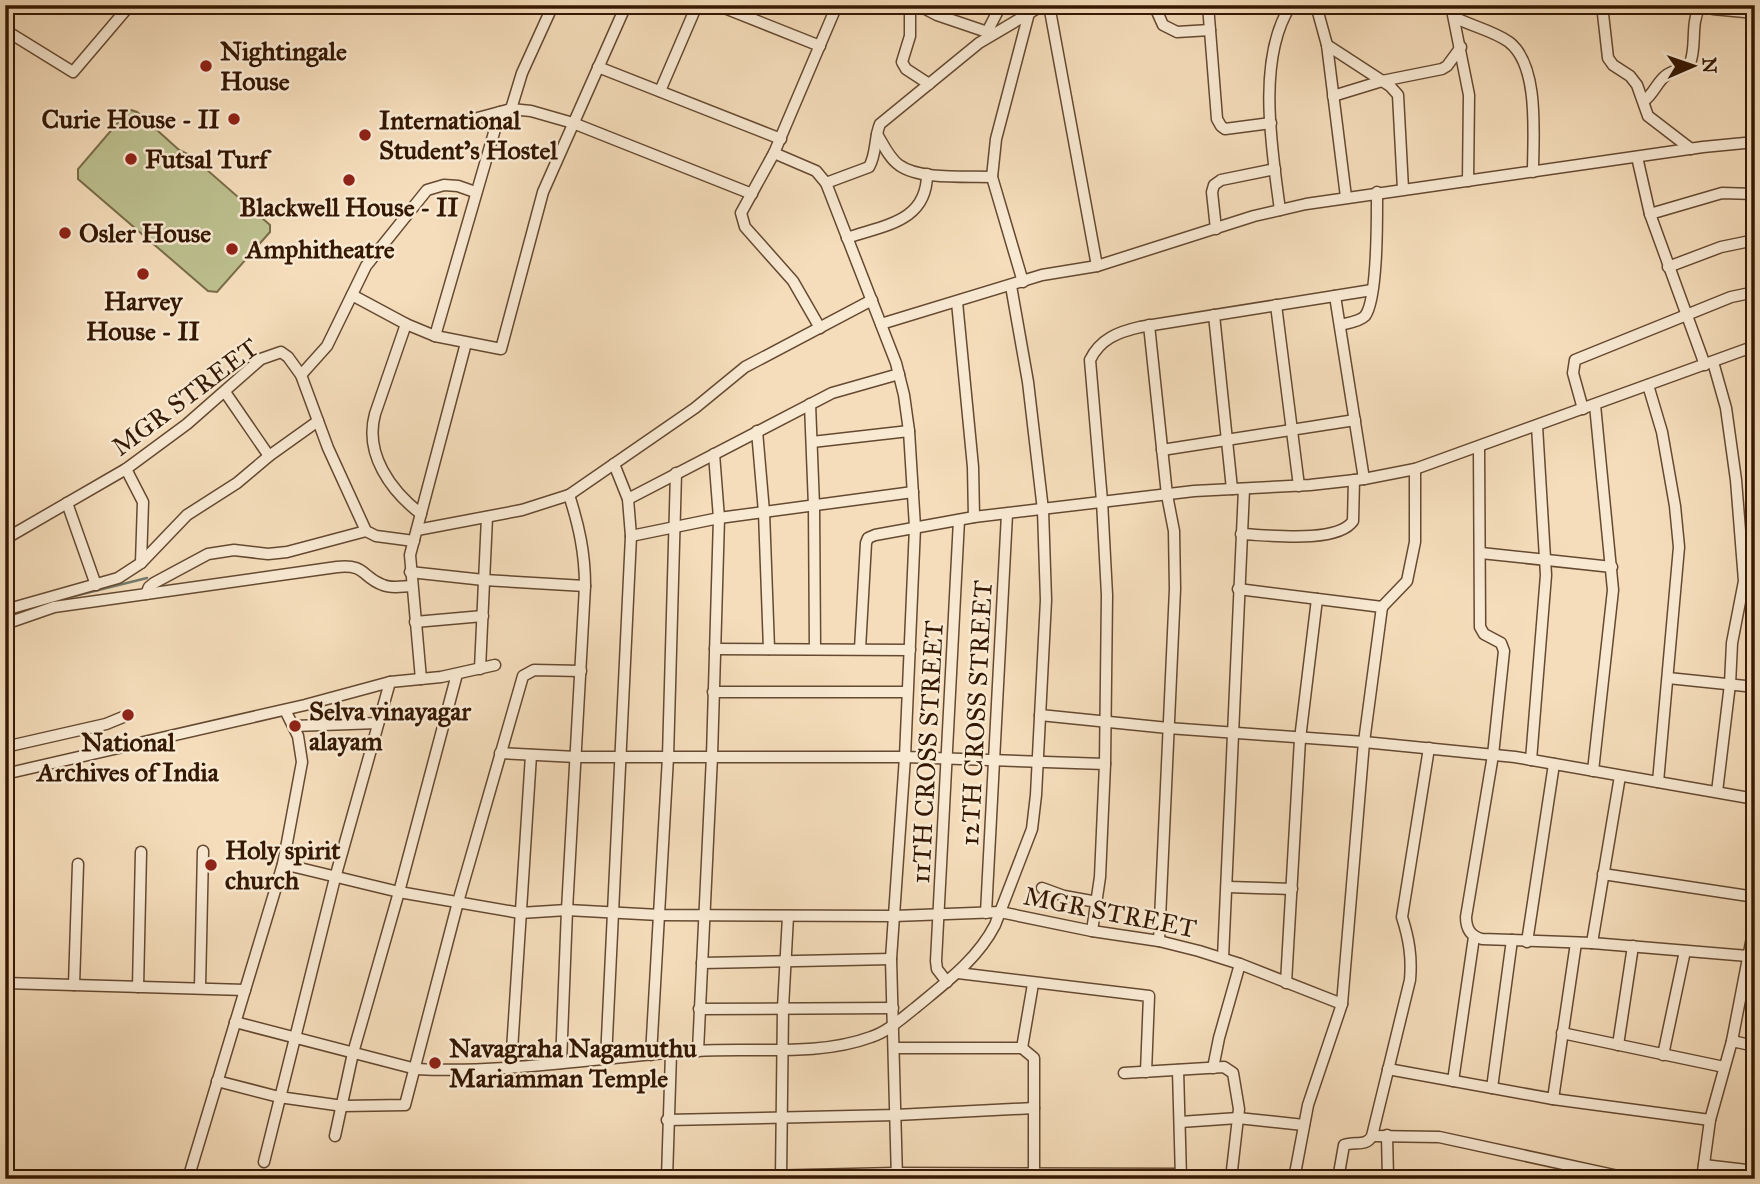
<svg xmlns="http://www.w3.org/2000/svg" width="1760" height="1184" font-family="'IM FELL Great Primer',serif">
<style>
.green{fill:#bdc08f;stroke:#796c48;stroke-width:2}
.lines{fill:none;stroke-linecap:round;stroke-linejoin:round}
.stream{stroke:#737a6b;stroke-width:2.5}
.minor-casing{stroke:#654930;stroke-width:13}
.minor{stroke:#f8e9d3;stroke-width:10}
.poi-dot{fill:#8f2418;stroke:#f8e9d3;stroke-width:2.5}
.labels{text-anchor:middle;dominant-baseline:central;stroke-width:5;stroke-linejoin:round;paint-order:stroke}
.poi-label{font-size:26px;font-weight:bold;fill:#351802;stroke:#f8e9d3;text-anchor:start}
.street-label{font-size:26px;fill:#351802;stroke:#f8e9d3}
</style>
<rect width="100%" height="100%" fill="#f5ddbb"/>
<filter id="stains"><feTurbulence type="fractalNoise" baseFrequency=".00286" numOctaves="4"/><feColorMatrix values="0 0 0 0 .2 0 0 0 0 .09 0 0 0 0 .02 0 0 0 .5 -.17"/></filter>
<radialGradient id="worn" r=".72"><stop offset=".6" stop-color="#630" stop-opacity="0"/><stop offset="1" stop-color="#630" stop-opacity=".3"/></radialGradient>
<polygon class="green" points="131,110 137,112 179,150 190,155 270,225 270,232 217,292 208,291 78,179 78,169 126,113"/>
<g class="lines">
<g class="stream">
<polyline points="62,599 147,578"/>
<polyline points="5,617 55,601"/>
</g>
<defs>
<g id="minor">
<polyline points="717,5 820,46"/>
<polyline points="910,5 910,36 902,62 906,69 929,84"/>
<polyline points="918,5 937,15 993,34"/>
<polyline points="1049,5 1097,266"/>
<polyline points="1154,5 1163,25 1177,32 1210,30"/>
<polyline points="1208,5 1217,119 1221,126 1225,129 1271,123"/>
<polyline points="1316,5 1327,45 1346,197"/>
<polyline points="1451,5 1469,95 1468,181"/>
<polyline points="1602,5 1608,58 1613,65 1630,76 1637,85 1648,116 1691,149"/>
<polyline points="1697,5 1713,9 1755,13"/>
<polyline points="1754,5 1752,87 1755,98"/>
<path d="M1454 17C1471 26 1494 31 1509 42 1540 66 1533 137 1533 172"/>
<polyline points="5,30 73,72 130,5"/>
<polyline points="987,32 1001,5"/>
<polyline points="1327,45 1390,86 1398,95 1403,189"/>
<polyline points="598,67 781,139"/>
<polyline points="660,91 697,5"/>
<polyline points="1333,96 1382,81 1442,69 1447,66 1461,47"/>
<path d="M1644 101C1653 94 1656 85 1663 78 1670 70 1682 70 1690 63 1697 46 1690 23 1700 7"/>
<polyline points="511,109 522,73 553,5"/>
<polyline points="459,123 511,109 531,111 573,123 752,194"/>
<path d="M877 134C883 144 889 158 899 165 919 180 967 176 992 177"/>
<polyline points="774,153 816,171 826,183 896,363 904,395 909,431 915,527 905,757 891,959 897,1179"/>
<polyline points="1637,157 1650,214 1705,365"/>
<path d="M826 183 869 167C877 153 874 138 880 124L979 43 1043 5"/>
<path d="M1280 210C1272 150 1256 58 1291 5"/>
<polyline points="1650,214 1722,193 1755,194"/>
<polyline points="1216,229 1212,192 1214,185 1221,180 1275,169"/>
<path d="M847 238C884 225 927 222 927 174"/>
<polyline points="1668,267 1721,247 1755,240"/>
<polyline points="1023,282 992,177 996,139 1029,13"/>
<polyline points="352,295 406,324 435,336 501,349 543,192 626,5"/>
<polyline points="1335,296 1364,479"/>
<polyline points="957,302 973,467 974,517"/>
<polyline points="1276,305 1299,486"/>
<polyline points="1214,315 1232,489"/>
<path d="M406 324 375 414C364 454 391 491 421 514"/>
<polyline points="881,324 1042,275 1097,266 1254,216 1306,204 1703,147 1755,142"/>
<polyline points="1149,325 1167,495 1174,531 1175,589 1159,941"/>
<path d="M1340 325C1347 323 1359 322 1365 316 1378 299 1377 216 1377 192"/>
<polyline points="820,328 793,281 745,227 741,213 774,153 837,5"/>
<polyline points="435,336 500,112"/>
<polyline points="1713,362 1726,408 1736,480 1744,581 1732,643 1730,684 1717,792"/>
<polyline points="301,375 327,346 366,266 427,190 444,185 458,186 475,192"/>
<polyline points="1648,385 1662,432 1675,506 1679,547 1658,782"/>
<polyline points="225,392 269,456"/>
<polyline points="810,404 814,506 815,649"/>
<polyline points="1583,409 1573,373 1575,360 1731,297 1755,292"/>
<polyline points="757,431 764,512 769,649"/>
<polyline points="812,442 909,431"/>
<path d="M1479 448 1480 627 1484 634 1501 643 1504 651 1493 755 1466 917C1466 928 1470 936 1482 939L1592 943 1748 956"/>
<polyline points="1162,450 1355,420"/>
<polyline points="126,469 143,502 141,563"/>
<polyline points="628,499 832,393 899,374"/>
<polyline points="67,503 96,585"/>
<polyline points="417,530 522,510 569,495 695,408 745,367 872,300"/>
<path d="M1241 534C1268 535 1337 544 1353 521L1354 480"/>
<polyline points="631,536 719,518 913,492"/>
<polyline points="5,539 126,469 187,424 261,359 281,352 288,357 301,375 328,448 366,531 376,536 414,541"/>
<polyline points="1481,553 1612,567"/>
<polyline points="410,572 484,580 585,586"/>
<polyline points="1238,589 1382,607"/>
<polyline points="146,594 149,587 154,583 208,554 234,550 268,554 287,552 366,531"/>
<polyline points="1382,607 1407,581 1415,542 1415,469"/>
<polyline points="5,610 118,578 141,563 187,515 237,483 269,456 318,421"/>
<polyline points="415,622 483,616"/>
<path d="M5 624 54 607 337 567C367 564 361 577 383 585 392 589 403 586 412 586"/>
<polyline points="715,649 910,650"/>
<polyline points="860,649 866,543 868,538 875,535 974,517 1194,491 1310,485 1364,479 1415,469 1755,346"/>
<polyline points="480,669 487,517"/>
<polyline points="1668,678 1755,687"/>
<polyline points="421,679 410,555 466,343"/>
<polyline points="713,692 907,692"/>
<polyline points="1040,715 1168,728 1364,742 1515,757 1755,799"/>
<polyline points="294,726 378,723"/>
<polyline points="5,747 106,724 128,715"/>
<polyline points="500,753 576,757 905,757 1105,764"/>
<polyline points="1531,760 1546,575 1537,426"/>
<polyline points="1593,771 1613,590 1595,405"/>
<polyline points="5,774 305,705 390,682 441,677 495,665"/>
<polyline points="283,864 302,762 298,736 285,710"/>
<polyline points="1603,874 1755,897"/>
<polyline points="1228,887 1292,889"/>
<polyline points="1042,888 1064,896 1097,902"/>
<polyline points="986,913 1007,514"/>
<path d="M1092 931 1100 877 1105 764 1107 595 1102 501 1090 360C1100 339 1118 332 1140 327L1372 290"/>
<polyline points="1527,942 1554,764"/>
<polyline points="1592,943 1620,776"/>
<polyline points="1223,958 1244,489"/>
<polyline points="702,963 891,959"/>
<polyline points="958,973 1149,996 1146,1072"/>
<polyline points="947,982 937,969 936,961 959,520"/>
<polyline points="5,983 245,990"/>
<polyline points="6,983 7,812"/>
<polyline points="1286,983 1300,739 1317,599"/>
<polyline points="74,985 78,864"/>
<polyline points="138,987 141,852"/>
<polyline points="200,987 203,851"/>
<polyline points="699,1009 893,1008"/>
<path d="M235 1022 416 1069C509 1074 603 1056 697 1051 753 1047 817 1057 871 1037 887 1032 901 1019 915 1008 945 983 977 960 995 925L1032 829 1036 795 1046 600 1043 510 1028 382 1011 286"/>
<polyline points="1562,1033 1724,1067"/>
<polyline points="1732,1041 1755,1046"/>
<polyline points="1618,1045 1633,946"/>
<polyline points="895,1048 1022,1048 1033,984"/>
<polyline points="1022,1048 1034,1058 1034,1173"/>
<polyline points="698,1051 712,756 719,518 714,454"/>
<polyline points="671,1053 667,1178 896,1173 1181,1174"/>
<polyline points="651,1055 668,757 676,473"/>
<polyline points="1663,1055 1685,951"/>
<polyline points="606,1059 631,536 628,499 614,464"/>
<path d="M561 1063 567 910 585 586C585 553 579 526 569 495"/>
<polyline points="511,1066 531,755"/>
<polyline points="1213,1068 1219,1038 1240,964"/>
<polyline points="1388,1069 1553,1099 1710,1120"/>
<polyline points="1178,1070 1181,1178"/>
<polyline points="1124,1073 1224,1067 1233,1073 1239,1109 1231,1179"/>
<polyline points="217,1081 279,1097 343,1106 405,1105 458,902 523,676 534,670 581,671"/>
<polyline points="1453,1081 1474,937"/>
<polyline points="1492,1088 1512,940"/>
<polyline points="1553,1099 1576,943"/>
<polyline points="667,1120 896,1115 1034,1108"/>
<polyline points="1180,1122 1238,1118 1304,1125"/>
<polyline points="1387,1135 1388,1179"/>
<polyline points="335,1136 353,1053 399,892 457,674"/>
<polyline points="1372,1136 1439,1137 1632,1179"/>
<polyline points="264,1162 335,878 390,682"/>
<polyline points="1704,1165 1755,1171"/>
<polyline points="188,1179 283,864 399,892 520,913 567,910 659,915 894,916 1000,912 1092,931 1159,941 1199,951 1240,964 1342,1004"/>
<polyline points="781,1179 783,1008 788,916"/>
<polyline points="1294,1179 1308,1105 1342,1004 1364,742 1382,607"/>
<path d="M1338 1179 1344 1145C1355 1141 1366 1147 1372 1136L1410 980C1412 957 1409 939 1402 917L1429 748"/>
<polyline points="1702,1179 1710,1120 1732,1041 1755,922"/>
</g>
</defs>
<use href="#minor" class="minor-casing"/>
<use href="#minor" class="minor"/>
</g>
<g class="poi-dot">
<circle cx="206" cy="66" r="7"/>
<circle cx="234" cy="119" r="7"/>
<circle cx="365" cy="135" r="7"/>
<circle cx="131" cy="159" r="7"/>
<circle cx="349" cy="180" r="7"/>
<circle cx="65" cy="233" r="7"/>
<circle cx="232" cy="249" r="7"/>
<circle cx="143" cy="274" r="7"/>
<circle cx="128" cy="715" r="7"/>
<circle cx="295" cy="726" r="7"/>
<circle cx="211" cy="865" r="7"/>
<circle cx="435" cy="1063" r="7"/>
</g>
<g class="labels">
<g class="poi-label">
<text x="220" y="51">Nightingale<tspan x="220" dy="30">House</tspan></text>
<text x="220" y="119" text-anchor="end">Curie House - II</text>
<text x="379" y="120">International<tspan x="379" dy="30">Student's Hostel</tspan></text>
<text x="145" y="159">Futsal Turf</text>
<text x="349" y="207" text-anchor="middle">Blackwell House - II</text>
<text x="79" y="233">Osler House</text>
<text x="246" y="249">Amphitheatre</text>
<text x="143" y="301" text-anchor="middle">Harvey<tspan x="143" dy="30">House - II</tspan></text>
<text x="309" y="711">Selva vinayagar<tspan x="309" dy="30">alayam</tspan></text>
<text x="128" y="742" text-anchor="middle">National<tspan x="128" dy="30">Archives of India</tspan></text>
<text x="225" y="850">Holy spirit<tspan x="225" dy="30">church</tspan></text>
<text x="449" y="1048">Navagraha Nagamuthu<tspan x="449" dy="30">Mariamman Temple</tspan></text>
</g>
<g class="street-label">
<text transform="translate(185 397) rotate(-37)">MGR STREET</text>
<text transform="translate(976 713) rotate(-87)">12TH CROSS STREET</text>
<text transform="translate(927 752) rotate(-87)">11TH CROSS STREET</text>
<text transform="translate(1110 912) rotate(11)">MGR STREET</text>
</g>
</g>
<rect width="1760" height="1184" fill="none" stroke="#f5ddbb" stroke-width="28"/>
<rect x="7" y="7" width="1746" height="1170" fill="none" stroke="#351802" stroke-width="3.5"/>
<rect x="14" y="14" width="1732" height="1156" fill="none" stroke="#351802" stroke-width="2"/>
<g transform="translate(1693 66) rotate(88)" stroke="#f8e9d3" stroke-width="5" paint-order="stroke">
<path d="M0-5L12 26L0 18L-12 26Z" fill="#351802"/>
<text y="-10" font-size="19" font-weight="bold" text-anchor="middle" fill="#351802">N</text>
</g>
<rect width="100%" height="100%" filter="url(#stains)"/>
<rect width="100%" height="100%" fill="url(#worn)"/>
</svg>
